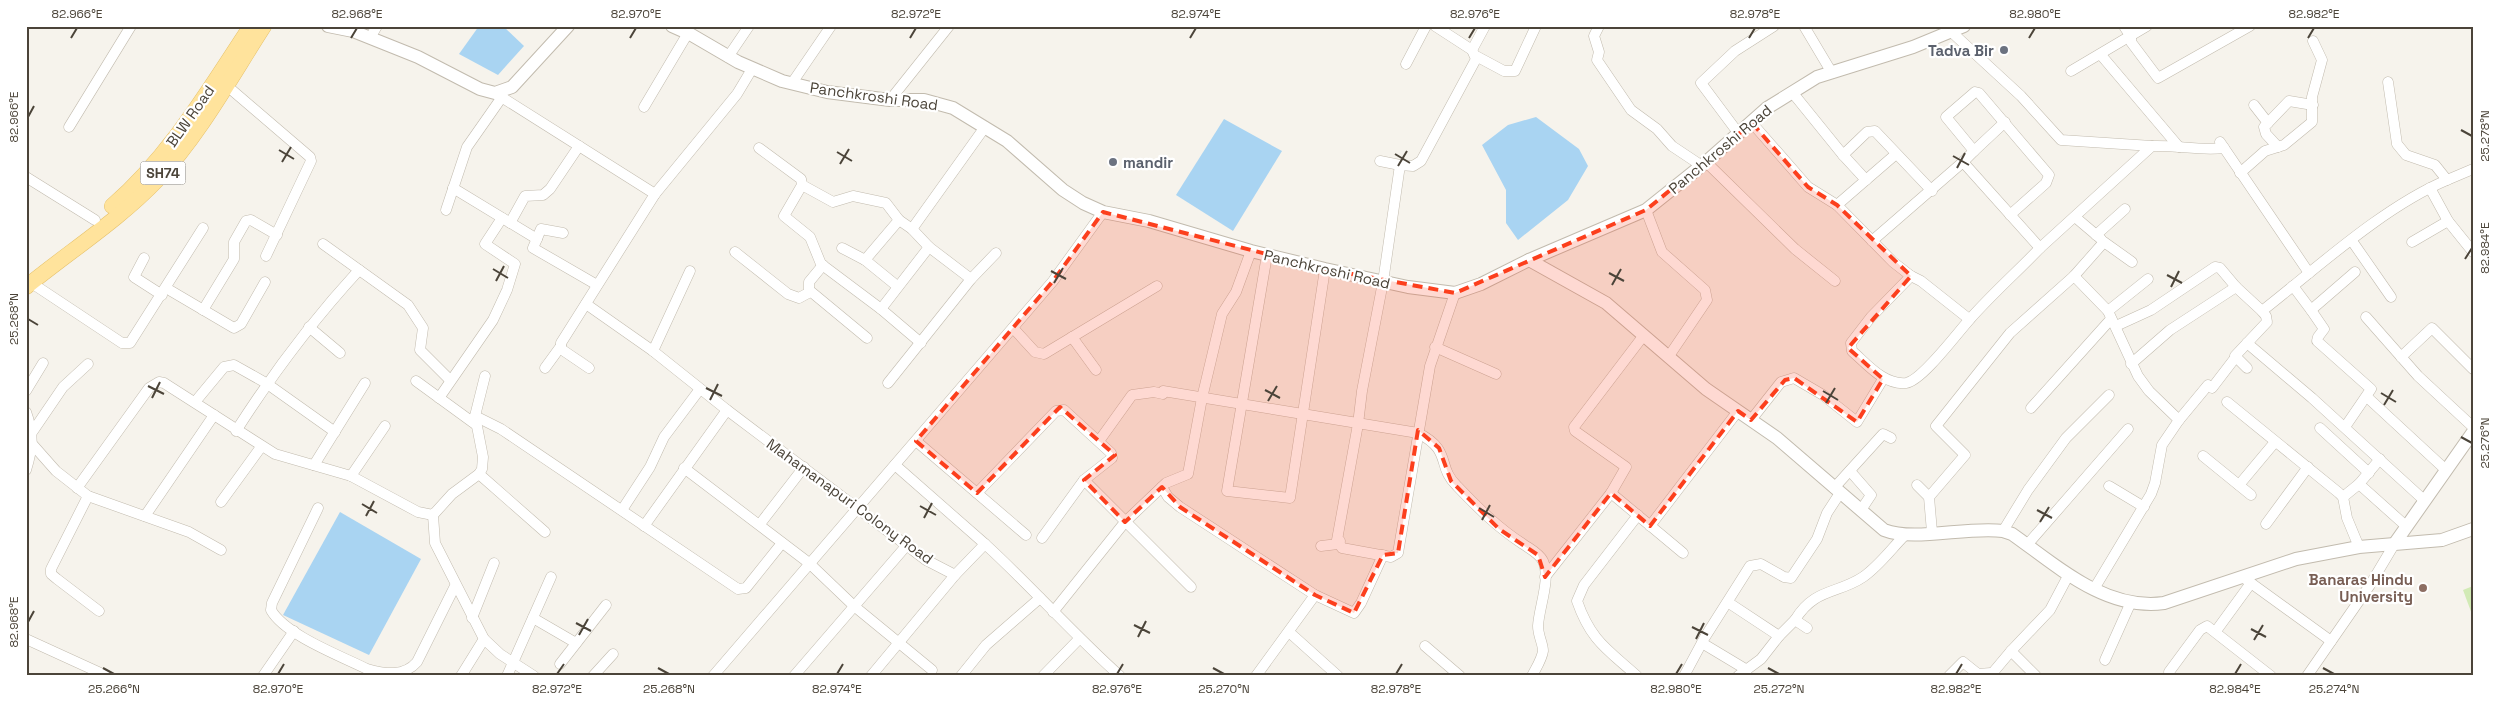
<svg xmlns="http://www.w3.org/2000/svg" width="2499" height="702" font-family="'Space Grotesk',sans-serif">
<style>
.green{fill:#d2eab5}
.water{fill:#a9d4f2}
.lines{fill:none;stroke-linecap:round;stroke-linejoin:round}
.minor-casing{stroke:#c2bbae;stroke-width:11}
.tertiary-casing{stroke:#c2bbae;stroke-width:14}
.primary-casing{stroke:#e6c16a;stroke-width:16}
.minor{stroke:#fff;stroke-width:10}
.tertiary{stroke:#fff;stroke-width:12}
.primary{stroke:#ffe39c;stroke-width:15}
.marked{fill:#fc3f1d;fill-opacity:0.2;stroke:#fc3f1d;stroke-width:4;stroke-dasharray:10 6;stroke-linejoin:round}
.ticks{fill:none;stroke:#4b4439;stroke-width:2}
.worship-dot{fill:#6b7280;stroke:#fff;stroke-width:2}
.education-dot{fill:#8d6e63;stroke:#fff;stroke-width:2}
.labels{text-anchor:middle;dominant-baseline:central;stroke-width:4.5;stroke-linejoin:round;paint-order:stroke}
.shield{fill:#fff;stroke:#817c74;stroke-width:1}
.shield-label{font-size:14px;font-weight:bold;fill:#4b4439}
.worship-label{font-size:15px;font-weight:bold;fill:#5b616d;stroke:#fff;text-anchor:end}
.street-label{font-size:15px;fill:#4b4439;stroke:#fff}
.education-label{font-size:15px;font-weight:bold;fill:#785e54;stroke:#fff;text-anchor:end}
.neatline{fill:none;stroke:#4b4439;stroke-width:2}
.ticks-label{font-size:12px;text-anchor:middle;fill:#4b4439}
</style>
<rect width="100%" height="100%" fill="#f6f3ec"/>
<polygon class="green" points="2473,586 2473,617 2463,590"/>
<g class="water">
<polygon points="479,26 503,26 524,46 498,75 459,54"/>
<polygon points="1536,117 1579,149 1588,166 1568,200 1518,240 1506,223 1506,190 1482,145 1508,125"/>
<polygon points="1224,119 1282,151 1233,231 1176,195"/>
<polygon points="340,512 421,559 369,655 283,615"/>
</g>
<g class="lines">
<defs>
<g id="minor">
<polyline points="1435,26 1472,50 1476,59 1421,161 1413,166 1400,165 1383,282 1362,391 1358,424 1337,540 1342,548 1391,557 1398,553 1430,366 1455,293"/>
<polyline points="1599,26 1594,36 1599,52 1597,60 1631,110 1657,129 1672,146 1702,166"/>
<polyline points="1804,26 1832,73"/>
<polyline points="1945,26 2021,96 2061,140 2152,146"/>
<polyline points="2124,26 2131,37 2131,42 2158,78 2250,26"/>
<polyline points="370,38 377,26"/>
<polyline points="1472,50 1485,26"/>
<polyline points="2101,55 2179,147"/>
<polyline points="1476,56 1504,71 1515,71 1536,26"/>
<polyline points="728,57 749,26"/>
<polyline points="1406,64 1426,26"/>
<polyline points="2071,71 2147,26"/>
<polyline points="2388,82 2397,144 2406,155 2435,165 2447,180 2473,169"/>
<polyline points="792,83 831,26"/>
<polyline points="226,85 310,157 311,161 266,256"/>
<polyline points="1792,92 1843,155 1867,132 1875,131 1932,191"/>
<polyline points="495,93 655,194"/>
<polyline points="890,100 949,26"/>
<polyline points="2254,105 2268,123"/>
<polyline points="644,107 688,33"/>
<polyline points="1752,123 1808,187 1837,205"/>
<polyline points="69,127 131,26"/>
<polyline points="1739,134 1701,83 1735,51 1774,26"/>
<polyline points="2220,142 2309,273"/>
<polyline points="2278,147 2266,134 2264,127 2289,101 2313,105"/>
<polyline points="759,148 801,179 802,185 784,216 810,237 821,264 881,309 921,343"/>
<polyline points="1974,151 2005,122"/>
<path d="M1896 154 1837 205 1893 262 1911 276 1871 317 1851 343 1852 351C1868 365 1884 385 1906 383 1922 381 1958 332 1970 319 1992 294 2017 272 2040 248"/>
<polyline points="1843,155 1866,180"/>
<polyline points="1380,161 1400,165"/>
<polyline points="1706,162 1795,249 1835,281"/>
<polyline points="1963,162 1974,151 1946,117 1975,92 1979,93 2049,175 2046,183 2010,215"/>
<polyline points="2240,173 2265,151 2284,145 2312,122 2312,97 2322,60 2313,41"/>
<polyline points="26,177 95,220"/>
<polyline points="802,185 833,202 853,196 886,203 899,220 912,229 929,247 971,279"/>
<polyline points="453,188 537,239"/>
<polyline points="2430,188 2448,221 2473,252"/>
<polyline points="446,210 467,147 502,97"/>
<polyline points="1646,210 1662,252 1705,290 1707,300 1669,356"/>
<polyline points="2075,217 2101,239"/>
<polyline points="510,223 525,196 543,195 550,189 579,146"/>
<polyline points="912,229 985,127"/>
<polyline points="563,233 541,229 533,248 597,285"/>
<polyline points="2096,235 2125,209"/>
<path d="M1872 241 1963 162 2040 248 2152 146C2177 145 2200 151 2224 148"/>
<polyline points="2352,241 2391,297"/>
<polyline points="2412,242 2448,221"/>
<polyline points="323,244 408,305 423,328 420,350 450,380"/>
<polyline points="842,248 865,260 897,286"/>
<polyline points="735,252 788,294 799,298 810,292"/>
<polyline points="1267,255 1227,491 1290,498 1325,269"/>
<polyline points="144,258 134,277 162,295"/>
<polyline points="865,260 899,220"/>
<polyline points="823,265 809,282 809,290 867,338"/>
<polyline points="1911,276 1921,281 1969,319"/>
<polyline points="2074,276 2104,242 2132,262"/>
<polyline points="27,280 122,343 130,343 203,228"/>
<polyline points="2293,286 2311,310 2355,272"/>
<polyline points="166,288 234,328 241,324 265,282"/>
<path d="M586 304 653 351 727 410 926 560 955 575 985 544C1032 587 1073 634 1120 676"/>
<polyline points="881,309 929,247"/>
<polyline points="203,310 234,259 234,242 246,221 251,220 277,235"/>
<polyline points="2311,310 2324,329 2318,337 2317,341 2371,389 2345,427"/>
<polyline points="2108,311 2148,279"/>
<polyline points="2366,317 2418,376 2473,427"/>
<polyline points="2116,326 2151,310 2215,267 2220,268 2236,287"/>
<polyline points="309,327 340,353"/>
<polyline points="1013,328 1035,352 1044,354 1157,286"/>
<polyline points="1072,337 1096,370"/>
<polyline points="2247,343 2312,398 2425,501"/>
<polyline points="1435,347 1496,374"/>
<polyline points="653,351 690,271"/>
<polyline points="2401,357 2432,328 2473,369"/>
<path d="M2131 364 2170 330 2236 287 2262 311C2317 268 2383 207 2447 180"/>
<polyline points="545,368 561,346"/>
<polyline points="589,368 561,349 561,343 655,194 737,94 752,69"/>
<polyline points="2247,368 2235,356 2267,322 2266,316 2262,311"/>
<polyline points="416,381 475,424"/>
<polyline points="888,383 971,279 996,253"/>
<polyline points="2212,388 2235,358"/>
<polyline points="26,391 43,363"/>
<path d="M1163 391 1418 433C1453 451 1436 466 1457 486 1478 508 1498 528 1523 544 1530 549 1539 553 1543 561 1551 579 1539 607 1538 626 1538 636 1543 643 1543 651 1542 659 1536 668 1532 676"/>
<polyline points="2367,397 2446,470"/>
<polyline points="439,398 493,320 507,290 515,264 485,244 502,218"/>
<polyline points="195,402 224,367 234,365 266,383 335,432"/>
<polyline points="2227,402 2339,493 2343,497 2347,518 2359,547"/>
<polyline points="2031,408 2111,319"/>
<path d="M26 412C34 434 33 448 26 470"/>
<polyline points="475,416 501,429 738,589 746,588 782,543"/>
<polyline points="1751,420 1781,382 1794,378 1823,395 1857,422 1883,379"/>
<polyline points="2179,420 2208,385"/>
<polyline points="2320,428 2369,473"/>
<polyline points="33,431 63,387 88,364"/>
<path d="M236 431C273 373 313 320 359 270"/>
<polyline points="916,441 1026,535"/>
<polyline points="1099,441 1132,395 1154,392 1163,394"/>
<polyline points="33,445 56,471 88,496 189,532 221,550"/>
<polyline points="2203,456 2251,495"/>
<polyline points="314,465 365,383"/>
<polyline points="895,465 985,544"/>
<polyline points="684,468 809,563 854,606 932,670"/>
<polyline points="1850,471 1871,495 1861,510"/>
<polyline points="479,474 545,532"/>
<polyline points="351,476 385,426"/>
<polyline points="2359,484 2406,526"/>
<polyline points="1917,485 1929,497 1932,532"/>
<polyline points="2239,485 2275,442"/>
<polyline points="2109,486 2144,507"/>
<polyline points="1162,487 1168,497 1180,507 1315,595"/>
<polyline points="77,488 149,388 159,382 164,383 275,454 351,476 418,512 433,515 452,494 479,474 482,469 483,457 475,416 485,376"/>
<polyline points="1834,488 1883,434 1891,438"/>
<polyline points="977,493 1056,411 1064,410 1111,453 1112,458 1084,480"/>
<polyline points="1611,493 1626,467 1575,431 1574,427 1644,335"/>
<polyline points="88,496 51,569 51,574 57,579 99,611"/>
<polyline points="1929,497 1965,455 1936,426 2010,333 2074,276 2108,311 2138,376 2149,391 2179,420 2162,445 2155,483 2151,494 2094,589"/>
<polyline points="2343,497 2359,484 2380,459"/>
<polyline points="221,502 261,447"/>
<path d="M318 508 272 603 271 610C285 635 341 656 367 669 385 674 404 677 417 662L455 586"/>
<polyline points="622,510 650,467 664,437 700,389"/>
<polyline points="433,515 435,543 484,639 500,654 534,676"/>
<polyline points="145,516 214,415"/>
<polyline points="760,524 804,467"/>
<polyline points="2266,524 2308,467"/>
<polyline points="644,526 727,410"/>
<polyline points="1650,526 1738,411"/>
<polyline points="2003,531 2028,490 2066,438 2109,395"/>
<polyline points="1042,538 1084,480 1191,587"/>
<polyline points="2027,545 2128,429"/>
<polyline points="1321,546 1338,544 1340,541"/>
<polyline points="1545,577 1611,493 1683,553"/>
<polyline points="2244,578 2331,641"/>
<polyline points="1729,603 1779,636 1761,659 1738,676"/>
<polyline points="1053,612 1125,522 1166,483 1188,474 1202,398 1222,314 1236,292 1251,251"/>
<polyline points="472,618 494,563"/>
<polyline points="533,618 576,643"/>
<path d="M1795 620C1814 588 1838 594 1863 577 1879 566 1892 548 1905 535"/>
<polyline points="2216,631 2251,583"/>
<polyline points="1289,632 1338,676"/>
<polyline points="1779,636 1795,620 1807,628"/>
<polyline points="26,639 107,676"/>
<polyline points="1702,643 1747,670"/>
<polyline points="1425,646 1460,676"/>
<polyline points="2105,660 2131,602"/>
<polyline points="560,664 606,605"/>
<polyline points="2169,672 2200,630 2207,626 2271,676"/>
<polyline points="263,676 294,631"/>
<polyline points="461,676 484,639"/>
<polyline points="507,676 551,577"/>
<polyline points="593,676 613,654"/>
<polyline points="713,676 1053,281 1103,212"/>
<polyline points="794,676 907,545"/>
<polyline points="871,676 955,575"/>
<polyline points="961,676 986,645 1040,598"/>
<polyline points="1043,676 1079,639"/>
<polyline points="1256,676 1315,595 1354,613 1361,603 1383,555"/>
<path d="M1637 676C1607 649 1591 641 1577 601L1584 585 1638 515"/>
<polyline points="1684,676 1705,637 1750,566 1761,564 1784,577 1791,578 1817,539 1827,513 1840,493"/>
<polyline points="1949,676 1963,662 1978,674 1991,673"/>
<polyline points="1990,676 2011,651"/>
<polyline points="2036,676 2011,651 2050,610 2068,576"/>
<polyline points="2307,676 2370,585 2395,543"/>
</g>
<g id="tertiary">
<polyline points="328,26 353,31 418,57 480,89 495,93 512,87 568,26"/>
<polyline points="672,26 690,34 738,62 782,81 827,92 890,100 924,100 953,108 1007,141 1063,190 1083,203 1103,212 1149,221 1251,251 1325,269 1408,287 1455,293 1481,284 1529,260 1646,210 1706,162 1767,108 1817,77 1913,47 1964,26"/>
<path d="M1529 260 1606 303 1706 389 1777 438 1884 530C1914 542 1968 526 2003 531L2012 534C2056 565 2105 611 2164 603L2296 559 2359 547 2442 540 2473 529"/>
<polyline points="2395,543 2473,432"/>
</g>
<g id="primary">
<path d="M112 206C170 156 209 89 251 26"/>
<path d="M26 287C70 251 119 220 158 179 200 134 231 77 264 26"/>
</g>
</defs>
<use href="#minor" class="minor-casing"/>
<use href="#tertiary" class="tertiary-casing"/>
<use href="#primary" class="primary-casing"/>
<use href="#minor" class="minor"/>
<use href="#tertiary" class="tertiary"/>
<use href="#primary" class="primary"/>
</g>
<path class="marked" d="M1752 123 1808 187 1837 205 1911 276 1848 348 1883 379 1857 422 1794 378 1785 380 1751 420 1738 411 1650 526 1611 493 1545 577 1538 555 1499 529 1451 481 1439 448 1418 430 1398 553 1383 555 1354 613 1315 595 1180 507 1162 487 1125 522 1084 480 1115 455 1060 407 977 493 916 441 1053 281 1103 212 1325 269 1455 293 1646 210Z"/>
<path class="ticks" d="M71 38 77 28M351 38 357 28M630 38 636 28M910 38 916 28M1190 38 1196 28M1469 38 1475 28M1749 38 1755 28M2029 38 2035 28M2308 38 2314 28M28 117 34 106M2461 130 2472 136M279 150 294 159M837 152 852 161M1395 154 1410 163M1953 156 1969 165M282 162 291 147M840 164 849 149M1398 166 1407 151M1957 168 1965 153M2465 259 2472 248M493 269 508 278M1051 271 1066 279M1609 273 1624 281M2167 275 2182 283M496 281 504 266M1054 283 1063 268M1612 285 1621 269M2171 287 2179 271M28 319 38 325M148 386 164 394M706 388 722 396M1265 390 1280 398M1823 391 1838 400M2381 393 2396 402M152 398 160 382M710 400 718 384M1268 401 1277 386M1826 403 1835 388M2384 405 2393 390M2461 437 2472 443M362 504 377 513M920 506 936 515M1479 508 1494 517M2037 510 2052 518M366 516 374 501M924 518 932 503M1482 520 1490 505M2040 522 2049 507M28 622 34 611M576 623 591 631M1134 625 1150 633M1692 627 1708 635M2251 629 2266 637M579 635 588 619M1138 637 1146 621M1696 639 1704 623M2254 640 2263 625M103 668 114 674M658 668 669 674M1213 668 1224 674M1768 668 1779 674M2323 668 2334 674M278 674 284 664M557 674 564 664M837 674 843 664M1117 674 1123 664M1396 674 1402 664M1676 674 1682 664M1956 674 1962 664M2235 674 2241 664"/>
<g class="worship-dot">
<circle cx="2004" cy="50" r="5"/>
<circle cx="1113" cy="162" r="5"/>
</g>
<circle class="education-dot" cx="2423" cy="588" r="5"/>
<g class="labels">
<rect class="shield" x="140.5" y="161.5" width="45" height="23" rx="4"/>
<g class="shield-label">
<text x="163" y="173">SH74</text>
</g>
<g class="worship-label">
<text x="1994" y="50">Tadva Bir</text>
<text x="1123" y="162" text-anchor="start">mandir</text>
</g>
<g class="street-label">
<text transform="translate(874 96) rotate(8)">Panchkroshi Road</text>
<text transform="translate(190 116) rotate(-55)">BLW Road</text>
<text transform="translate(1720 149) rotate(-40)">Panchkroshi Road</text>
<text transform="translate(1327 269) rotate(13)">Panchkroshi Road</text>
<text transform="translate(850 501) rotate(36)">Mahamanapuri Colony Road</text>
</g>
<g class="education-label">
<text x="2413" y="579">Banaras Hindu<tspan x="2413" dy="17">University</tspan></text>
</g>
</g>
<rect width="2499" height="702" fill="none" stroke="#ffffff" stroke-width="55"/>
<rect x="28" y="28" width="2444" height="646" class="neatline"/>
<g class="ticks-label">
<text x="77" y="18">82.966°E</text>
<text x="357" y="18">82.968°E</text>
<text x="636" y="18">82.970°E</text>
<text x="916" y="18">82.972°E</text>
<text x="1196" y="18">82.974°E</text>
<text x="1475" y="18">82.976°E</text>
<text x="1755" y="18">82.978°E</text>
<text x="2035" y="18">82.980°E</text>
<text x="2314" y="18">82.982°E</text>
<text transform="translate(14 117) rotate(-90)" y="4">82.966°E</text>
<text transform="translate(2485 136) rotate(-90)" y="4">25.278°N</text>
<text transform="translate(2485 248) rotate(-90)" y="4">82.984°E</text>
<text transform="translate(14 319) rotate(-90)" y="4">25.268°N</text>
<text transform="translate(2485 443) rotate(-90)" y="4">25.276°N</text>
<text transform="translate(14 622) rotate(-90)" y="4">82.968°E</text>
<text x="114" y="693">25.266°N</text>
<text x="278" y="693">82.970°E</text>
<text x="557" y="693">82.972°E</text>
<text x="669" y="693">25.268°N</text>
<text x="837" y="693">82.974°E</text>
<text x="1117" y="693">82.976°E</text>
<text x="1224" y="693">25.270°N</text>
<text x="1396" y="693">82.978°E</text>
<text x="1676" y="693">82.980°E</text>
<text x="1779" y="693">25.272°N</text>
<text x="1956" y="693">82.982°E</text>
<text x="2235" y="693">82.984°E</text>
<text x="2334" y="693">25.274°N</text>
</g>
</svg>
